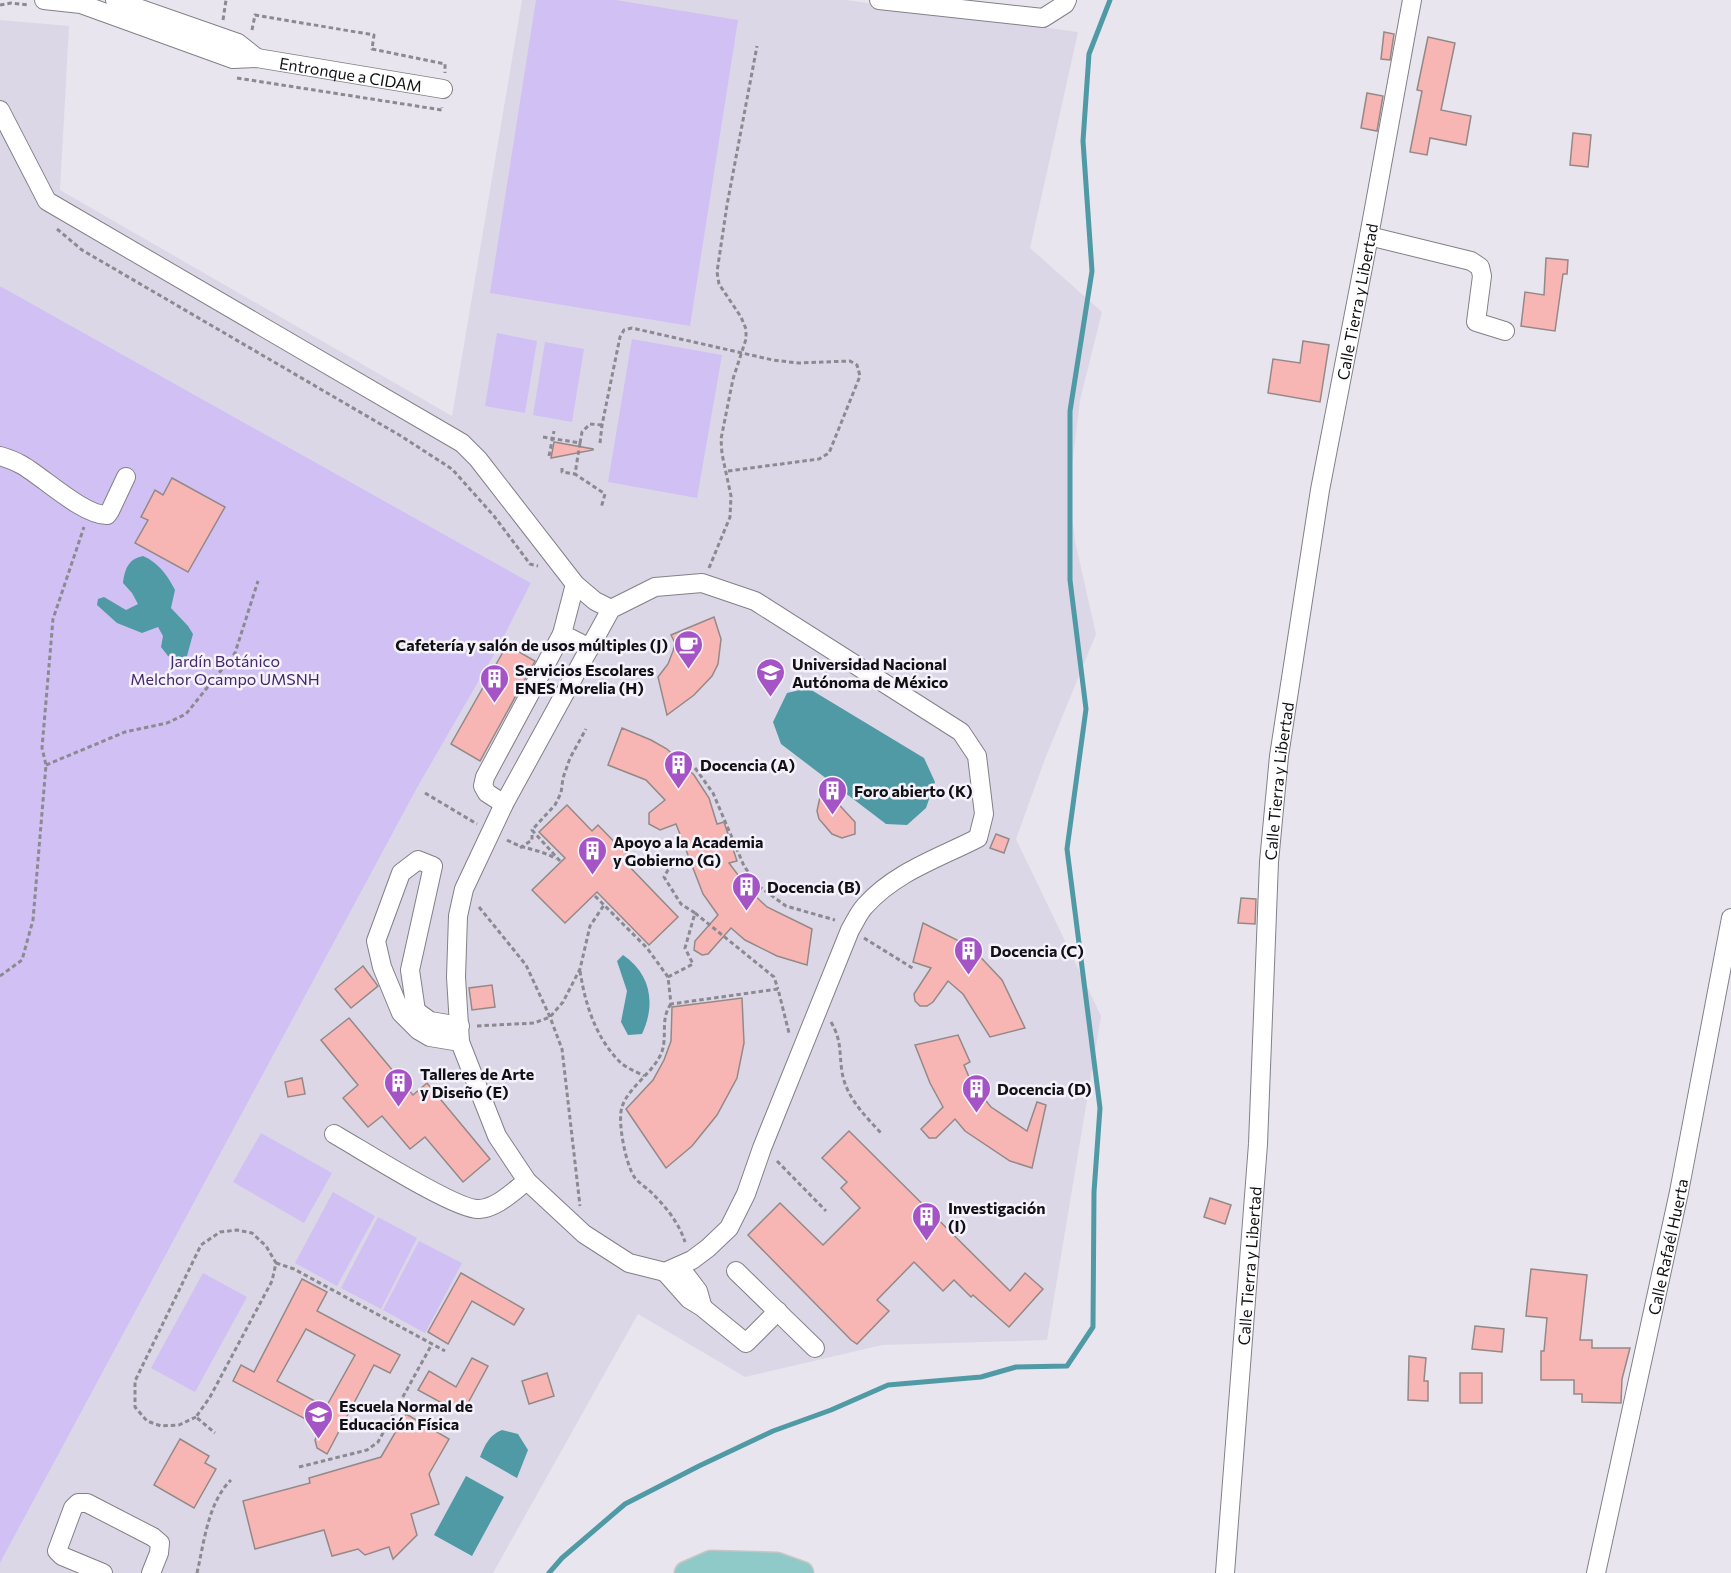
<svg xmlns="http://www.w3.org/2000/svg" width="1731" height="1573" font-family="Commissioner,sans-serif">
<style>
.built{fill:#dcd7e7}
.green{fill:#d1c0f4}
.water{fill:#4f9aa5}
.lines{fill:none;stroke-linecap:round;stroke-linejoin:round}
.stream{stroke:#4f9aa5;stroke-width:5}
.building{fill:#f7b6b3;stroke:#948988;stroke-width:1.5;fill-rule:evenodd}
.minor-casing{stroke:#828088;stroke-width:20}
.major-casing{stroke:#c6c6c7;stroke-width:25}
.path{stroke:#8c8a91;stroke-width:3;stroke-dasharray:4.5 3;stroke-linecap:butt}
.minor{stroke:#fff;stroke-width:18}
.major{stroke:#90cac8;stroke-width:22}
.labels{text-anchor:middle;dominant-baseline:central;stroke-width:5;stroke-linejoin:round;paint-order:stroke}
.street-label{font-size:16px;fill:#111014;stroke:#f5f2fc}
.poi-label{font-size:16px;font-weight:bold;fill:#111014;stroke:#f5f2fc;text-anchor:start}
.park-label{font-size:16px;fill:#432968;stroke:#f5f2fc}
</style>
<rect width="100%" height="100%" fill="#e8e5ee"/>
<polygon class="built" points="522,0 846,0 1078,32 1030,248 1102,312 1080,400 1069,491 1075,541 1096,634 1045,759 1016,839 1101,1016 1047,1340 882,1345 745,1377 638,1314 493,1573 0,1573 0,1563 417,788 499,646 531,583 0,286 0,20 69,26 60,190 452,416"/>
<g class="green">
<polygon points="536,0 616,0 738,20 690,326 490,293"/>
<polygon points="0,286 531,583 499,646 417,788 0,1563"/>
<polygon points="497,333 537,341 525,413 485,406"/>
<polygon points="632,339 722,355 697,498 608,482"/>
<polygon points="545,342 584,349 572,422 533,415"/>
<polygon points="261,1133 332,1173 304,1223 233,1182"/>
<polygon points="333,1192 375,1216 337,1286 295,1263"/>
<polygon points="378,1217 417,1238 381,1309 341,1288"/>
<polygon points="419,1241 462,1263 425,1333 383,1310"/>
<polygon points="203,1273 247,1297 195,1392 151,1368"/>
</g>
<g class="water">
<path d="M143 556C159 563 167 575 175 590L171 608 188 626 193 634 187 656 179 660 168 656 161 647 163 636 158 627 142 633 117 623 97 605 98 599 104 597 126 610 138 604 132 593 123 583C125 569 128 559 143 556Z"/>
<polygon points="808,688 924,758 935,782 926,808 907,825 886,824 781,744 773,722 787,693"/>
<path d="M623 955C651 974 656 1004 642 1034L628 1035 621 1022 627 991 617 961Z"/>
<path d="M502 1430 518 1434 528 1450 517 1478 480 1457C485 1445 489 1435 502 1430Z"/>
<polygon points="466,1476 504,1497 472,1556 434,1535"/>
</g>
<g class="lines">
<polyline class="stream" points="549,1573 562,1558 625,1504 699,1466 773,1431 831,1410 888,1385 981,1377 1016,1367 1067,1366 1093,1327 1094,1192 1100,1108 1067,849 1086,709 1070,580 1070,411 1092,271 1083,141 1089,54 1110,0"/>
</g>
<g class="building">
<polygon points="1384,32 1394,34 1390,60 1381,59"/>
<polygon points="1428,37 1455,43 1441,110 1471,116 1466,145 1430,138 1427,155 1410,152 1422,91 1417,90"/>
<polygon points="1367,93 1383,96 1377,131 1361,128"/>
<polygon points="1573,133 1591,135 1588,167 1570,165"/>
<polygon points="1546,258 1568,260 1567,274 1563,274 1555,331 1521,326 1525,292 1544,295"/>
<polygon points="1303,341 1329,345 1320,402 1268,393 1273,359 1300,363"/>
<polygon points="554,442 593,449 593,450 551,458"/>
<polygon points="172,478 225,507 188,572 135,543 148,520 141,517 155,490 163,495"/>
<polygon points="714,617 721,639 718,664 712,676 694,695 667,715 658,677 668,664 673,651 675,643 671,635"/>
<polygon points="507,645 535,661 480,761 451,744"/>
<polygon points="622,728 651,740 667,749 694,775 709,798 717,824 724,822 737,861 729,863 750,891 767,907 812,929 807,965 777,956 745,940 731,928 708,954 702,955 694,950 695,941 718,915 703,894 676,824 660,830 649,824 649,813 665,800 646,780 608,765"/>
<polygon points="831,796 855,822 855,834 842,838 832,834 819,819 817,811 820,797"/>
<polygon points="567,805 592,831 598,825 630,858 625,862 678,917 649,945 597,892 565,923 532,890 565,858 539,832"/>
<polygon points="996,834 1009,839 1004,853 990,848"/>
<polygon points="1241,898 1256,899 1255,924 1238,923"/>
<polygon points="923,923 971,947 1002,980 1025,1028 990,1037 963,994 948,981 933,1002 927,1006 920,1006 915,1001 914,994 931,968 913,962"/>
<polygon points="363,966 378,986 351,1008 335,989"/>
<polygon points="492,985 495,1007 472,1010 469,988"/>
<polygon points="742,998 744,1043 737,1078 717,1115 692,1146 666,1168 626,1109 653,1080 664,1060 671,1041 672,1007"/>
<polygon points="349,1018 413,1095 427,1083 490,1159 463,1182 425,1137 410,1149 382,1116 368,1127 343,1098 358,1085 321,1040"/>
<polygon points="958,1035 970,1062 964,1065 972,1084 991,1107 1027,1131 1037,1102 1046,1105 1032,1168 1010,1161 965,1131 955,1119 936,1138 929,1138 921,1129 943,1107 930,1083 915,1045"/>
<polygon points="302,1078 305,1094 288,1097 285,1082"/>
<polygon points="849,1131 1010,1291 1025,1273 1043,1289 1009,1327 973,1295 971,1297 954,1280 943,1291 914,1262 877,1300 889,1311 857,1344 851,1340 748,1235 780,1203 823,1245 860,1208 841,1188 847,1182 822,1158"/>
<polygon points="1210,1198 1231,1205 1225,1224 1204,1217"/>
<polygon points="1531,1269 1587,1275 1580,1340 1592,1340 1592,1348 1630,1348 1622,1379 1621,1403 1582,1402 1582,1394 1574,1394 1574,1380 1541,1380 1541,1351 1544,1351 1547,1318 1526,1316"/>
<polygon points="461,1273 524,1309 514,1325 472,1301 448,1344 428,1332"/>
<path d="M302 1279 327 1292 317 1311 400 1355 390 1373 374 1365 327 1454 317 1448 315 1440 321 1427 233 1381 241 1365 254 1372ZM306 1329 355 1355 326 1407 277 1381Z"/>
<polygon points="1475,1326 1504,1329 1502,1352 1472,1349"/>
<polygon points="1409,1356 1426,1358 1424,1381 1428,1381 1428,1401 1408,1400"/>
<polygon points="472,1358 488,1366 462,1414 418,1390 429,1371 456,1387"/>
<polygon points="547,1373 554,1396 529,1404 522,1381"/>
<rect x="1460" y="1373" width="22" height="30"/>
<polygon points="406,1414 449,1439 429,1474 439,1504 411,1514 417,1535 393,1559 389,1547 365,1555 358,1549 332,1556 324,1530 255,1549 243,1501 310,1483 309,1478 381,1457"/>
<polygon points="180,1439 209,1456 205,1463 216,1469 194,1508 154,1485"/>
</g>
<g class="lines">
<defs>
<g id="minor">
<path id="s1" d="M44 0 81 4 233 59 257 58 443 89"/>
<polyline points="115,0 238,43 257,58"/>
<polyline points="879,0 1043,18 1065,4 1067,0"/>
<polyline points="0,110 47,201 462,443 478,459 575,584 595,601 611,609"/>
<polyline points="1369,236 1471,261 1480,267 1482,276 1476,322 1505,331"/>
<path d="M0 456C7 458 15 461 22 465 43 477 84 516 107 515L110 511 126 477"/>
<path d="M702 583 755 601 961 732 977 756 984 814 978 838C939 858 895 872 865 906 859 912 855 922 850 930L762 1148 746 1194 729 1228 708 1248 692 1260 665 1272 629 1263 584 1234 527 1181 497 1136 460 1042 456 977 458 916 464 889 504 804 611 609 655 587Z"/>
<polyline points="575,584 562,634 590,648"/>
<polyline points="504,804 487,793 483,786 485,777 562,634"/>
<polyline points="416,1011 410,970 433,866 418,860 401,873 376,941 382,967 401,1013 418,1030 430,1037 460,1042"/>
<polyline points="405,1012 416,1011 430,1021 460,1026"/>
<path d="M334 1134C359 1148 457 1211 479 1209 497 1208 512 1192 527 1181"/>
<polyline points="679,1266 698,1291 702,1305"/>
<polyline points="736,1271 815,1348"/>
<polyline points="665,1272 689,1299 702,1307 746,1343 778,1311"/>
<polyline points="103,1573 62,1556 57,1551 73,1508 78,1503 87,1503 153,1537 160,1543 159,1553 151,1573"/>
<path id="s2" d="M1225 1573 1258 1144 1269 862 1279 756 1320 490 1369 236 1412 0"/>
<path id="s3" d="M1596 1573 1679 1192 1731 918"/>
</g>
<polyline id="major" points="686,1573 711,1562 777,1564 802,1573"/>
</defs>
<use href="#minor" class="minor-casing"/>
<use href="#major" class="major-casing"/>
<g class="path">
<polyline points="0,5 11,3 28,5"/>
<polyline points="223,20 226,0"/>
<polyline points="252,30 255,15 374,35 372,49 445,64 445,73"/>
<polyline points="237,78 442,110 442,107"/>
<polyline points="57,229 82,250 401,436 452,469 494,516 530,564 538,566"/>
<polyline points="543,437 580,443 575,474 605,494 601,508"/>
<polyline points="580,443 582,432 590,424 602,425"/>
<polyline points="600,443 602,425 620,337 624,330 632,328 773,360 798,363 850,361 857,365 860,376 829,453 819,459 728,471"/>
<polyline points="549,456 554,431"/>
<polyline points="562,468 562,472 575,474"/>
<polyline points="709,568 730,517 731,496 722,454 721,439 733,379 746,339 746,329 741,317 719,284 717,272 727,205 757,46"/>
<polyline points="46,765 125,732 167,723 186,714 235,653 258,581"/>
<polyline points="695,768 713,793 744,866 757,885 786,906 835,920"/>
<polyline points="425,793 477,824"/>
<path d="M507 840C524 850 541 849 556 859"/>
<polyline points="520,848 532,840 532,832"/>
<polyline points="560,861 532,830 555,805 561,793 563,778 570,758 586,729"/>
<polyline points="595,896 647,948 668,977 671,1004 778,989 789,1033"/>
<polyline points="479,907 526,965 550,1017 562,1049 580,1206"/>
<polyline points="695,913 774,977 778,989"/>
<polyline points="864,938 914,969"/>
<path d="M580 971C585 1003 595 1037 620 1062 626 1068 637 1072 644 1076"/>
<polyline points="0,976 22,960 33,920 46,765 42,748 53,619 84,527"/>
<polyline points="668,977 693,964 685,948 695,913 681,904 664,877 668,870 687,858"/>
<path d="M671 1004C659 1020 669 1039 660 1056 651 1074 628 1088 622 1107 617 1121 626 1166 635 1178 640 1184 647 1188 652 1193 666 1207 679 1223 685 1242"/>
<path d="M831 1022C842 1041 839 1052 842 1072 846 1097 865 1116 882 1134"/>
<polyline points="477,1026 534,1023 550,1017 563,1002 580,969 590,926 604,905"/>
<polyline points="777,1161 826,1211"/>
<polyline points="276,1263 294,1269 445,1351"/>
<polyline points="196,1417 179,1425 161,1426 147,1421 135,1407 135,1381 201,1245 220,1232 237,1230 252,1233 266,1246 276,1263 272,1281 210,1397 196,1417 215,1433"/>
<polyline points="299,1467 367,1450 378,1442 432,1344"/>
<path d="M197 1573C204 1543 208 1502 231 1480"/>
</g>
<use href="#minor" class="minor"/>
<use href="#major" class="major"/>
</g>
<defs>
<symbol id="cafe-pin" viewBox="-11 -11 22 30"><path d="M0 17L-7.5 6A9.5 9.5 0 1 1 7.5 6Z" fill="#a454c4" stroke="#f5f2fc"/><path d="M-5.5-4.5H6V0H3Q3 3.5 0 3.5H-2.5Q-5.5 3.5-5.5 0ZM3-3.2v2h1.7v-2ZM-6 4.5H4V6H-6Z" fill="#fff"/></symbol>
<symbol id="school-pin" viewBox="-11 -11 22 30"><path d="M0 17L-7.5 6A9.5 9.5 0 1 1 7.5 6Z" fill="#a454c4" stroke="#f5f2fc"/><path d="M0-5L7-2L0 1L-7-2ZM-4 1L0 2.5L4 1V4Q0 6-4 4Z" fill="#fff"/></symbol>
<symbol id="building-pin" viewBox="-11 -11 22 30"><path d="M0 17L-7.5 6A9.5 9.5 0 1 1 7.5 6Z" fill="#a454c4" stroke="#f5f2fc"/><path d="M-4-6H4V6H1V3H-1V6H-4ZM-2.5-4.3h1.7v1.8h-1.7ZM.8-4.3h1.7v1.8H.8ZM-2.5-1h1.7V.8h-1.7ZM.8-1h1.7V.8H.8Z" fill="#fff"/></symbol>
<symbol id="university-pin" viewBox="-11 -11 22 30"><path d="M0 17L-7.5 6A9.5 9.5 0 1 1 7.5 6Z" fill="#a454c4" stroke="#f5f2fc"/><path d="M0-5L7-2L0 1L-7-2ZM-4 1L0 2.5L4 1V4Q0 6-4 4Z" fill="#fff"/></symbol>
</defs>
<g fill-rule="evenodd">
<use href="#cafe-pin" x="672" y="628" width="33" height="45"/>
<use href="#school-pin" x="754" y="656" width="33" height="45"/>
<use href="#building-pin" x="478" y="662" width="33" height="45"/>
<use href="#building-pin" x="662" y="748" width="33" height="45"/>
<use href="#building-pin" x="816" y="774" width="33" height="45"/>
<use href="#building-pin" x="576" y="834" width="33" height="45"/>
<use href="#building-pin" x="730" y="870" width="33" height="45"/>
<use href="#building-pin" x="952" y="934" width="33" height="45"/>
<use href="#building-pin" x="382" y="1066" width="33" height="45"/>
<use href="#building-pin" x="960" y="1072" width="33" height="45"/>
<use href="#building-pin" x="910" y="1200" width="33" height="45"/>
<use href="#university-pin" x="302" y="1398" width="33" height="45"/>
</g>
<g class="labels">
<g class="street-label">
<text stroke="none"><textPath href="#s1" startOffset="318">Entronque a CIDAM</textPath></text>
<text stroke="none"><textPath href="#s2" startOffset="1280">Calle Tierra y Libertad</textPath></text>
<text stroke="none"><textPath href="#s2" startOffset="794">Calle Tierra y Libertad</textPath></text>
<text stroke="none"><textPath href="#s3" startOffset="334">Calle Rafaél Huerta</textPath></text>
<text stroke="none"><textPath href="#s2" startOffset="308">Calle Tierra y Libertad</textPath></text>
</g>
<g class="poi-label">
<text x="668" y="644" text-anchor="end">Cafetería y salón de usos múltiples (J)</text>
<text x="792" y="663">Universidad Nacional<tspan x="792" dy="18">Autónoma de México</tspan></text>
<text x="515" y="669">Servicios Escolares<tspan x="515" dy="18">ENES Morelia (H)</tspan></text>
<text x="700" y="764">Docencia (A)</text>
<text x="854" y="790">Foro abierto (K)</text>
<text x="613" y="841">Apoyo a la Academia<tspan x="613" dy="18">y Gobierno (G)</tspan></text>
<text x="767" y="886">Docencia (B)</text>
<text x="990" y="950">Docencia (C)</text>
<text x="420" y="1073">Talleres de Arte<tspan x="420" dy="18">y Diseño (E)</tspan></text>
<text x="997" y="1088">Docencia (D)</text>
<text x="948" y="1207">Investigación<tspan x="948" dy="18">(I)</tspan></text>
<text x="339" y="1405">Escuela Normal de<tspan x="339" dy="18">Educación Física</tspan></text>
</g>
<g class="park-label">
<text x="225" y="660">Jardín Botánico<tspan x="225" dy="18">Melchor Ocampo UMSNH</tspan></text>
</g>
</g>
</svg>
